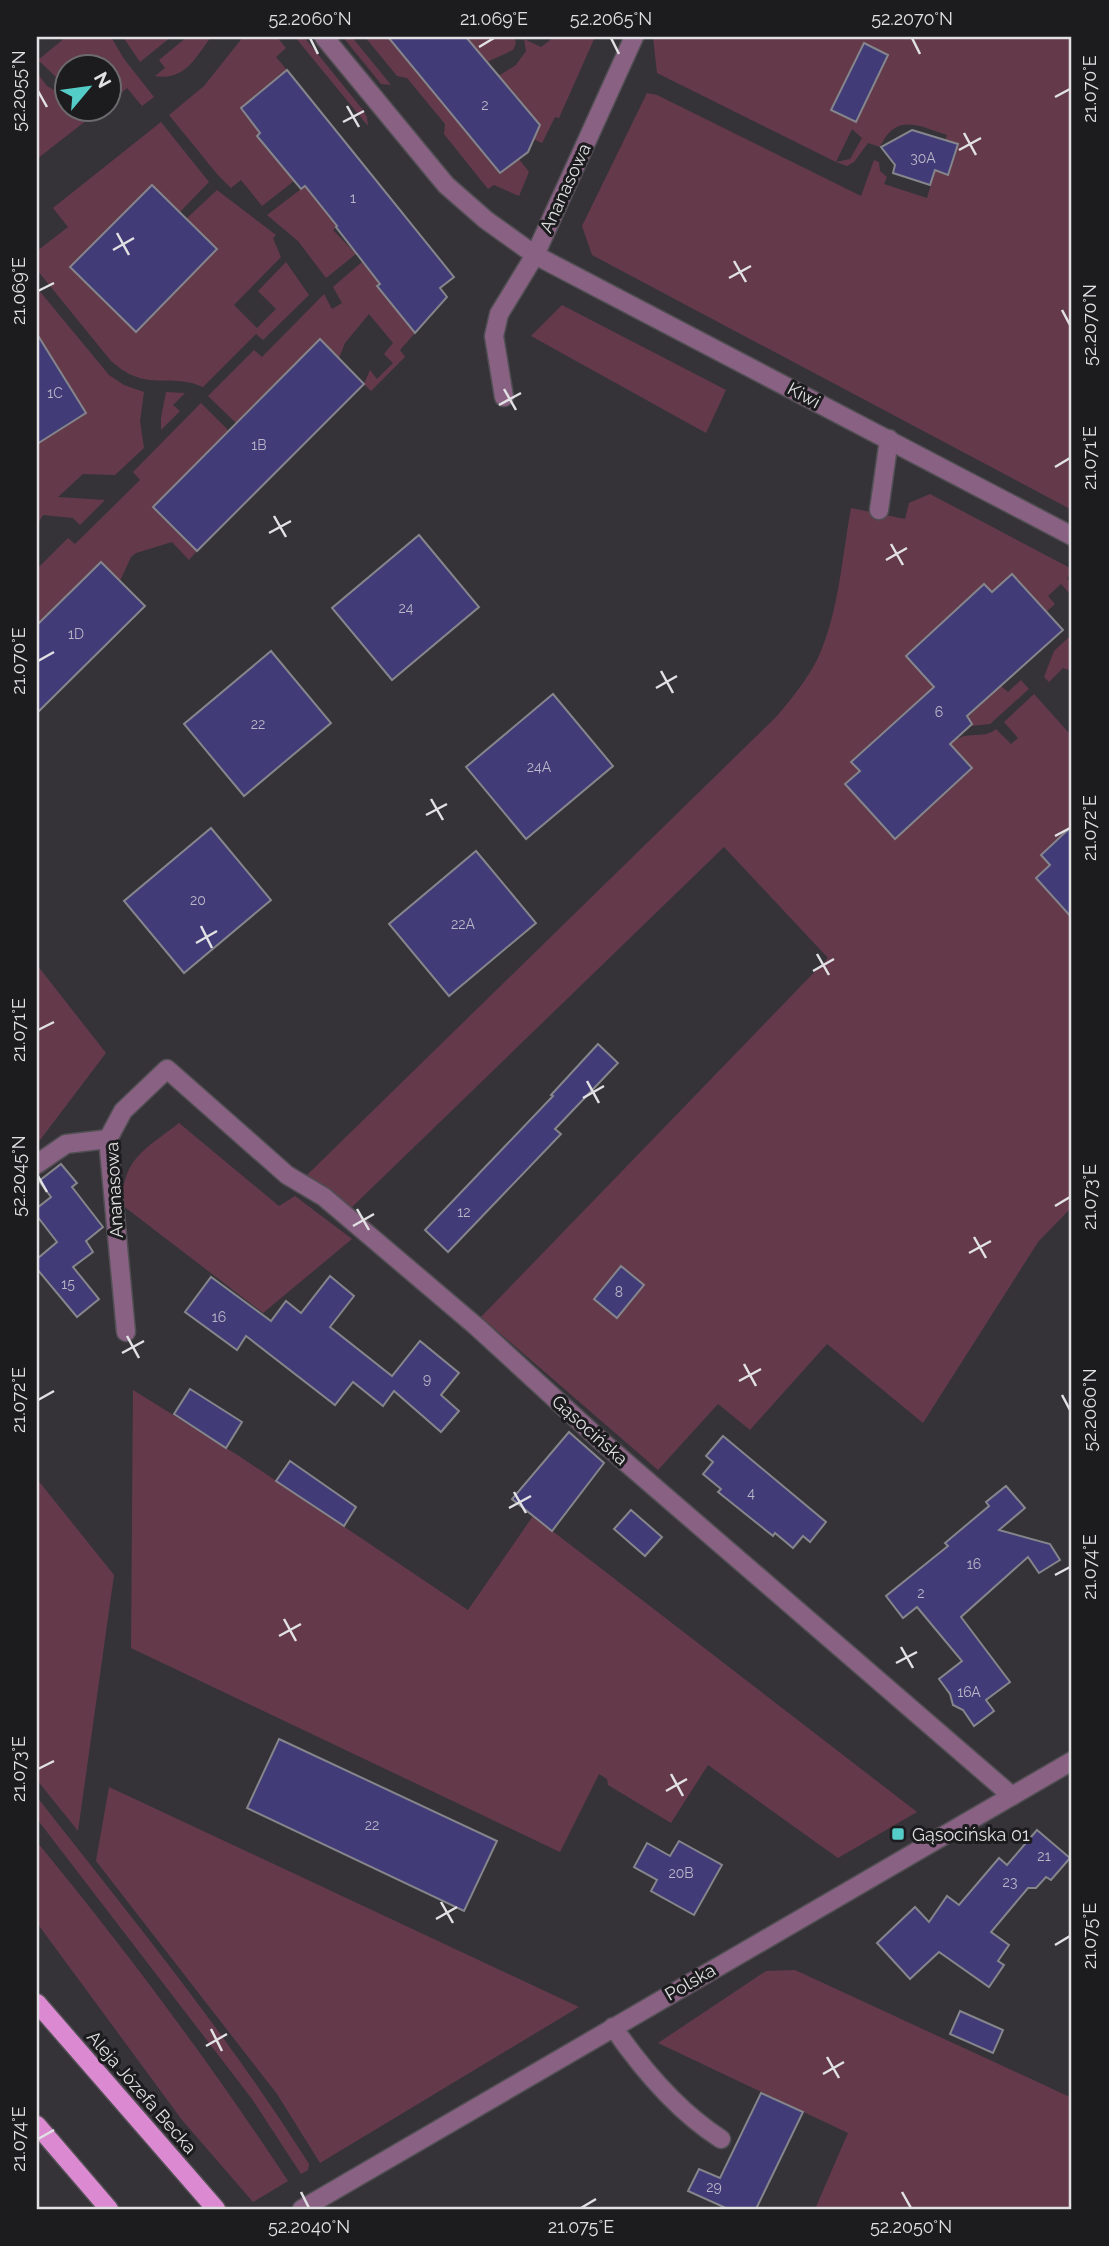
<svg xmlns="http://www.w3.org/2000/svg" width="1109" height="2246" font-family="Raleway,sans-serif">
<style>
.green{fill:#643a4b;fill-rule:evenodd}
.building{fill:#413c77;stroke:#85858c;stroke-width:2}
.lines{fill:none;stroke-linecap:round;stroke-linejoin:round}
.minor-casing{stroke:#514f53;stroke-width:21}
.major-casing{stroke:#514f53;stroke-width:21}
.minor{stroke:#886183;stroke-width:18}
.major{stroke:#db8ad1;stroke-width:18}
.ticks{fill:none;stroke:#e1e0e3;stroke-width:2.5}
.poi-dot{fill:#54cdc8;stroke:#1c1b1d;stroke-width:2.5}
.labels{text-anchor:middle;dominant-baseline:central;stroke-width:6;stroke-linejoin:round;paint-order:stroke}
.number-label{font-size:14px;fill:#b9b7c8}
.street-label{font-size:18px;fill:#e1e0e3;stroke:#1c1b1d}
.poi-label{font-size:18px;fill:#e1e0e3;stroke:#1c1b1d;text-anchor:start}
.neatline{fill:none;stroke:#e1e0e3;stroke-width:2.5}
.ticks-label{font-size:18px;text-anchor:middle;fill:#e1e0e3}
</style>
<rect width="100%" height="100%" fill="#353338"/>
<g class="green">
<polygon points="66,37 111,37 124,59 154,97 142,106 127,88 109,103 108,66 66,66 66,108 101,109 37,159 37,73 47,86 54,90 60,87 63,72 56,77 38,60"/>
<polygon points="123,37 171,37 140,62"/>
<path d="M187 37H211C196 57 185 81 155 76L165 68 159 60Z"/>
<polygon points="243,37 277,37 286,48 276,57 287,70 241,109 260,133 257,136 294,181 262,206 241,180 231,188 217,174 169,115 204,86"/>
<polygon points="295,37 304,37 363,110 367,117 368,126"/>
<polygon points="343,37 352,37 391,85 381,84"/>
<polygon points="365,37 388,37 500,173 519,159 529,172 519,196 494,185 488,189 444,134 445,124 407,78 397,76"/>
<polygon points="466,37 514,37 516,43 513,50 487,62"/>
<polygon points="554,37 595,37 559,118 555,117 542,143 533,139 539,125 513,92 510,95 495,72 500,75 516,65 526,51 524,39 541,47"/>
<path d="M653 37H1072V510L592 255 582 226 647 93 657 95 861 196 874 160 879 162 880 171 887 177 884 184 927 198 935 170 947 174 945 141 947 135C919 126 896 112 880 147L868 143 854 162 847 166 836 162 657 73ZM852 129 862 138 850 159 836 162Z"/>
<path d="M161 122 209 182 180 212 151 185 71 267 136 331 217 250 186 219 217 190 276 235 273 238 281 257 234 305 257 328 276 309 258 291 286 262 309 295 263 340 256 334 203 387C167 371 148 394 111 361L37 270V251L68 227 53 208Z"/>
<polygon points="305,186 337,226 333,230 356,254 326,278 298,241 267,215"/>
<polygon points="362,262 380,284 378,286 415,333 400,350 405,357 371,391 364,384 370,370 377,379 393,363 384,354 393,343 369,314 345,343 339,358 236,423 208,396 254,350 262,357 324,294 332,309 342,303 333,287"/>
<polygon points="37,288 109,375 124,385 144,392 140,421 144,448 115,475 83,474 58,497 105,500 80,525 73,518 43,515 37,525 37,444 86,412 37,335"/>
<polygon points="562,305 726,390 706,433 531,336"/>
<polygon points="166,392 185,393 173,405 180,411 161,430 161,418"/>
<polygon points="201,403 229,431 153,507 197,551 189,560 172,542 136,553 131,557 120,581 101,562 37,625 37,569 68,538 75,544 140,480 133,472"/>
<path d="M930 494 1072 569 1067 579 1072 582V596L1061 584 1048 596 1055 604 1046 612 1012 574 992 592 984 585 906 656 934 687 851 762 860 771 846 784 895 838 972 769 950 744C968 728 982 741 996 729L1011 744 1018 738 1004 722 1034 694 1070 734 1072 827 1041 855 1050 865 1036 878 1072 918V1207L1038 1242 923 1423 827 1344 750 1430 718 1404 658 1470 481 1317 828 958 724 847 349 1210 307 1175 777 716C792 698 807 680 818 658 839 612 842 557 851 508L905 519 909 503Z"/>
<polygon points="1069,637 1072,640 1072,671 1063,668 1049,682 1044,677 1054,651"/>
<polygon points="1021,680 1029,689 990,724 971,726 966,718 1001,686 1008,692"/>
<polygon points="37,965 106,1053 37,1144"/>
<path d="M179 1123 279 1206 295 1196 352 1239 263 1313 122 1205C122 1158 146 1149 179 1123Z"/>
<polygon points="133,1390 239,1456 468,1610 533,1516 917,1812 838,1858 708,1765 671,1823 608,1785 607,1779 599,1774 560,1852 131,1648"/>
<polygon points="37,1479 114,1575 78,1831 37,1780"/>
<polygon points="109,1787 579,2007 320,2163 277,2094 96,1861"/>
<path d="M37 1797C131 1917 228 2035 309 2164L308 2170 301 2174 252 2099 37 1819Z"/>
<path d="M37 1842C126 1950 211 2064 288 2181L253 2202 182 2120 37 1923Z"/>
<polygon points="795,1970 1072,2098 1072,2209 815,2209 848,2133 658,2043 766,1971"/>
</g>
<g class="building">
<polygon points="388,37 466,37 540,125 528,152 500,173"/>
<polygon points="864,43 888,55 856,122 831,110"/>
<polygon points="287,70 454,277 440,288 447,297 415,333 377,286 380,284 336,227 337,226 305,186 301,189 291,177 257,136 260,133 241,108"/>
<polygon points="912,130 958,144 948,175 935,170 930,185 893,173 895,165 881,147"/>
<polygon points="152,185 217,249 136,332 70,267"/>
<polygon points="37,334 86,413 37,444"/>
<polygon points="320,339 364,384 197,551 153,507"/>
<polygon points="419,535 479,607 392,680 332,608"/>
<polygon points="101,562 145,606 37,713 37,625"/>
<polygon points="1012,574 1063,630 967,716 972,724 950,744 972,768 895,839 845,784 860,771 851,762 934,687 906,656 984,584 992,592"/>
<polygon points="271,651 331,723 244,796 184,724"/>
<polygon points="553,694 613,766 526,839 466,767"/>
<polygon points="1072,826 1072,918 1036,878 1050,865 1041,855"/>
<polygon points="211,828 271,900 184,973 124,901"/>
<polygon points="476,851 536,923 449,996 389,924"/>
<polygon points="598,1044 618,1063 555,1129 561,1134 448,1252 425,1230 553,1096 551,1095"/>
<polygon points="61,1164 77,1183 72,1187 103,1227 86,1241 93,1252 73,1267 99,1299 77,1317 37,1269 37,1259 57,1242 37,1216 37,1208 51,1197 39,1181"/>
<polygon points="621,1266 644,1285 617,1318 594,1299"/>
<polygon points="330,1276 354,1296 330,1327 392,1376 420,1341 459,1373 441,1395 459,1411 441,1432 394,1391 383,1406 353,1382 335,1405 246,1336 237,1350 185,1312 211,1277 271,1321 286,1301 301,1313"/>
<polygon points="190,1389 242,1422 226,1448 174,1414"/>
<polygon points="569,1432 604,1463 552,1531 512,1499"/>
<polygon points="723,1436 826,1522 810,1542 803,1536 793,1548 775,1533 773,1536 718,1492 721,1489 703,1474 713,1462 706,1456"/>
<polygon points="290,1461 356,1507 344,1526 276,1481"/>
<polygon points="1006,1486 1025,1508 999,1530 1050,1544 1060,1560 1039,1573 1028,1557 961,1617 1010,1682 986,1700 994,1711 974,1726 963,1710 953,1705 950,1694 939,1679 962,1661 917,1607 903,1618 886,1596 948,1546 945,1543 989,1506 986,1502"/>
<polygon points="631,1510 662,1537 645,1556 614,1529"/>
<polygon points="279,1739 497,1841 464,1911 247,1808"/>
<polygon points="1037,1830 1070,1858 1051,1880 1046,1877 1036,1888 1028,1888 991,1932 1009,1945 998,1961 1004,1965 989,1987 939,1952 910,1979 877,1943 915,1907 929,1922 947,1896 959,1905 999,1858 1007,1865"/>
<polygon points="679,1841 722,1865 694,1915 651,1891 657,1880 634,1867 647,1843 670,1856"/>
<polygon points="960,2011 1003,2030 993,2053 950,2034"/>
<polygon points="761,2093 803,2112 756,2209 728,2209 688,2191 699,2169 720,2178"/>
</g>
<g class="lines">
<defs>
<g id="minor">
<polyline points="324,37 446,185 486,220 535,255 1072,536"/>
<polyline points="504,397 494,336 499,314 535,255 634,37"/>
<polyline points="879,510 889,439"/>
<polyline points="37,1164 66,1144 108,1139"/>
<polyline points="126,1332 108,1139 123,1111 167,1069 287,1175 324,1197 477,1327 600,1440 1012,1796"/>
<path d="M613 2027C642 2069 677 2111 721 2139"/>
<polyline points="302,2209 1072,1761"/>
</g>
<g id="major">
<polyline points="37,2003 216,2209"/>
<polyline points="37,2125 109,2209"/>
</g>
</defs>
<use href="#minor" class="minor-casing"/>
<use href="#major" class="major-casing"/>
<use href="#minor" class="minor"/>
<use href="#major" class="major"/>
</g>
<path class="ticks" d="M310 38 318 54M611 38 619 54M912 38 920 54M479 47 494 38M38 91 47 107M1055 97 1070 89M347 106 359 127M343 122 364 111M964 133 976 155M959 150 981 138M117 233 129 255M113 250 134 238M734 261 746 282M729 278 751 266M38 291 54 283M1062 310 1070 325M504 389 516 410M499 405 521 393M1055 467 1070 458M274 516 286 537M269 533 291 521M891 544 903 565M886 560 907 548M38 661 54 652M661 671 673 693M656 688 677 676M431 799 443 820M426 815 447 804M1055 836 1070 828M201 926 212 948M196 943 217 931M817 954 829 975M813 971 834 959M38 1030 54 1022M587 1081 599 1103M583 1098 604 1086M38 1176 47 1192M1055 1206 1070 1197M357 1209 369 1230M353 1226 374 1214M974 1237 986 1258M969 1253 991 1241M127 1336 139 1358M122 1353 144 1341M744 1364 756 1386M739 1381 761 1369M1062 1395 1070 1410M38 1400 54 1391M514 1492 526 1513M509 1508 531 1496M1055 1575 1070 1567M284 1619 296 1641M279 1636 301 1624M901 1647 913 1668M896 1663 917 1652M38 1769 54 1761M671 1774 683 1796M666 1791 687 1779M441 1902 453 1923M436 1919 457 1907M1055 1945 1070 1936M211 2029 222 2051M206 2046 227 2034M827 2057 839 2078M823 2074 844 2062M38 2139 54 2130M301 2192 309 2208M902 2192 911 2208M581 2208 596 2199"/>
<rect class="poi-dot" x="891" y="1827" width="14" height="14" rx="3.5"/>
<g class="labels">
<g class="number-label">
<text x="485" y="105">2</text>
<text x="923" y="158">30A</text>
<text x="353" y="198">1</text>
<text x="55" y="393">1C</text>
<text x="259" y="445">1B</text>
<text x="406" y="608">24</text>
<text x="76" y="634">1D</text>
<text x="939" y="712">6</text>
<text x="258" y="724">22</text>
<text x="539" y="767">24A</text>
<text x="198" y="900">20</text>
<text x="463" y="924">22A</text>
<text x="464" y="1212">12</text>
<text x="68" y="1284">15</text>
<text x="619" y="1292">8</text>
<text x="219" y="1317">16</text>
<text x="427" y="1379">9</text>
<text x="751" y="1493">4</text>
<text x="974" y="1564">16</text>
<text x="921" y="1593">2</text>
<text x="969" y="1692">16A</text>
<text x="372" y="1825">22</text>
<text x="1044" y="1856">21</text>
<text x="681" y="1873">20B</text>
<text x="1010" y="1882">23</text>
<text x="714" y="2187">29</text>
</g>
<g class="street-label">
<text transform="translate(565 188) rotate(-65)">Ananasowa</text>
<text transform="translate(804 395) rotate(28)">Kiwi</text>
<text transform="translate(114 1190) rotate(-93)">Ananasowa</text>
<text transform="translate(590 1430) rotate(42)">Gąsocińska</text>
<text transform="translate(690 1982) rotate(-30)">Polska</text>
<text transform="translate(142 2092) rotate(49)">Aleja Józefa Becka</text>
</g>
<g class="poi-label">
<text x="912" y="1834">Gąsocińska 01</text>
</g>
</g>
<rect width="1109" height="2246" fill="none" stroke="#1c1b1d" stroke-width="77"/>
<g transform="translate(88 88) rotate(61)"><circle r="33" fill="#1c1b1d" stroke="#6b6a6c" stroke-width="2"/>
<path d="M0-5L12 26L0 18L-12 26Z" fill="#54cdc8"/>
<text y="-10" font-size="19" font-weight="bold" text-anchor="middle" fill="#e1e0e3">N</text>
</g>
<rect x="38" y="38" width="1032" height="2170" class="neatline"/>
<g class="ticks-label">
<text x="310" y="25">52.2060°N</text>
<text x="494" y="25">21.069°E</text>
<text x="611" y="25">52.2065°N</text>
<text x="912" y="25">52.2070°N</text>
<text transform="translate(1090 89) rotate(-90)" y="6">21.070°E</text>
<text transform="translate(19 91) rotate(-90)" y="6">52.2055°N</text>
<text transform="translate(19 291) rotate(-90)" y="6">21.069°E</text>
<text transform="translate(1090 325) rotate(-90)" y="6">52.2070°N</text>
<text transform="translate(1090 458) rotate(-90)" y="6">21.071°E</text>
<text transform="translate(19 661) rotate(-90)" y="6">21.070°E</text>
<text transform="translate(1090 828) rotate(-90)" y="6">21.072°E</text>
<text transform="translate(19 1030) rotate(-90)" y="6">21.071°E</text>
<text transform="translate(19 1176) rotate(-90)" y="6">52.2045°N</text>
<text transform="translate(1090 1197) rotate(-90)" y="6">21.073°E</text>
<text transform="translate(19 1400) rotate(-90)" y="6">21.072°E</text>
<text transform="translate(1090 1410) rotate(-90)" y="6">52.2060°N</text>
<text transform="translate(1090 1567) rotate(-90)" y="6">21.074°E</text>
<text transform="translate(19 1769) rotate(-90)" y="6">21.073°E</text>
<text transform="translate(1090 1936) rotate(-90)" y="6">21.075°E</text>
<text transform="translate(19 2139) rotate(-90)" y="6">21.074°E</text>
<text x="309" y="2233">52.2040°N</text>
<text x="581" y="2233">21.075°E</text>
<text x="911" y="2233">52.2050°N</text>
</g>
</svg>
